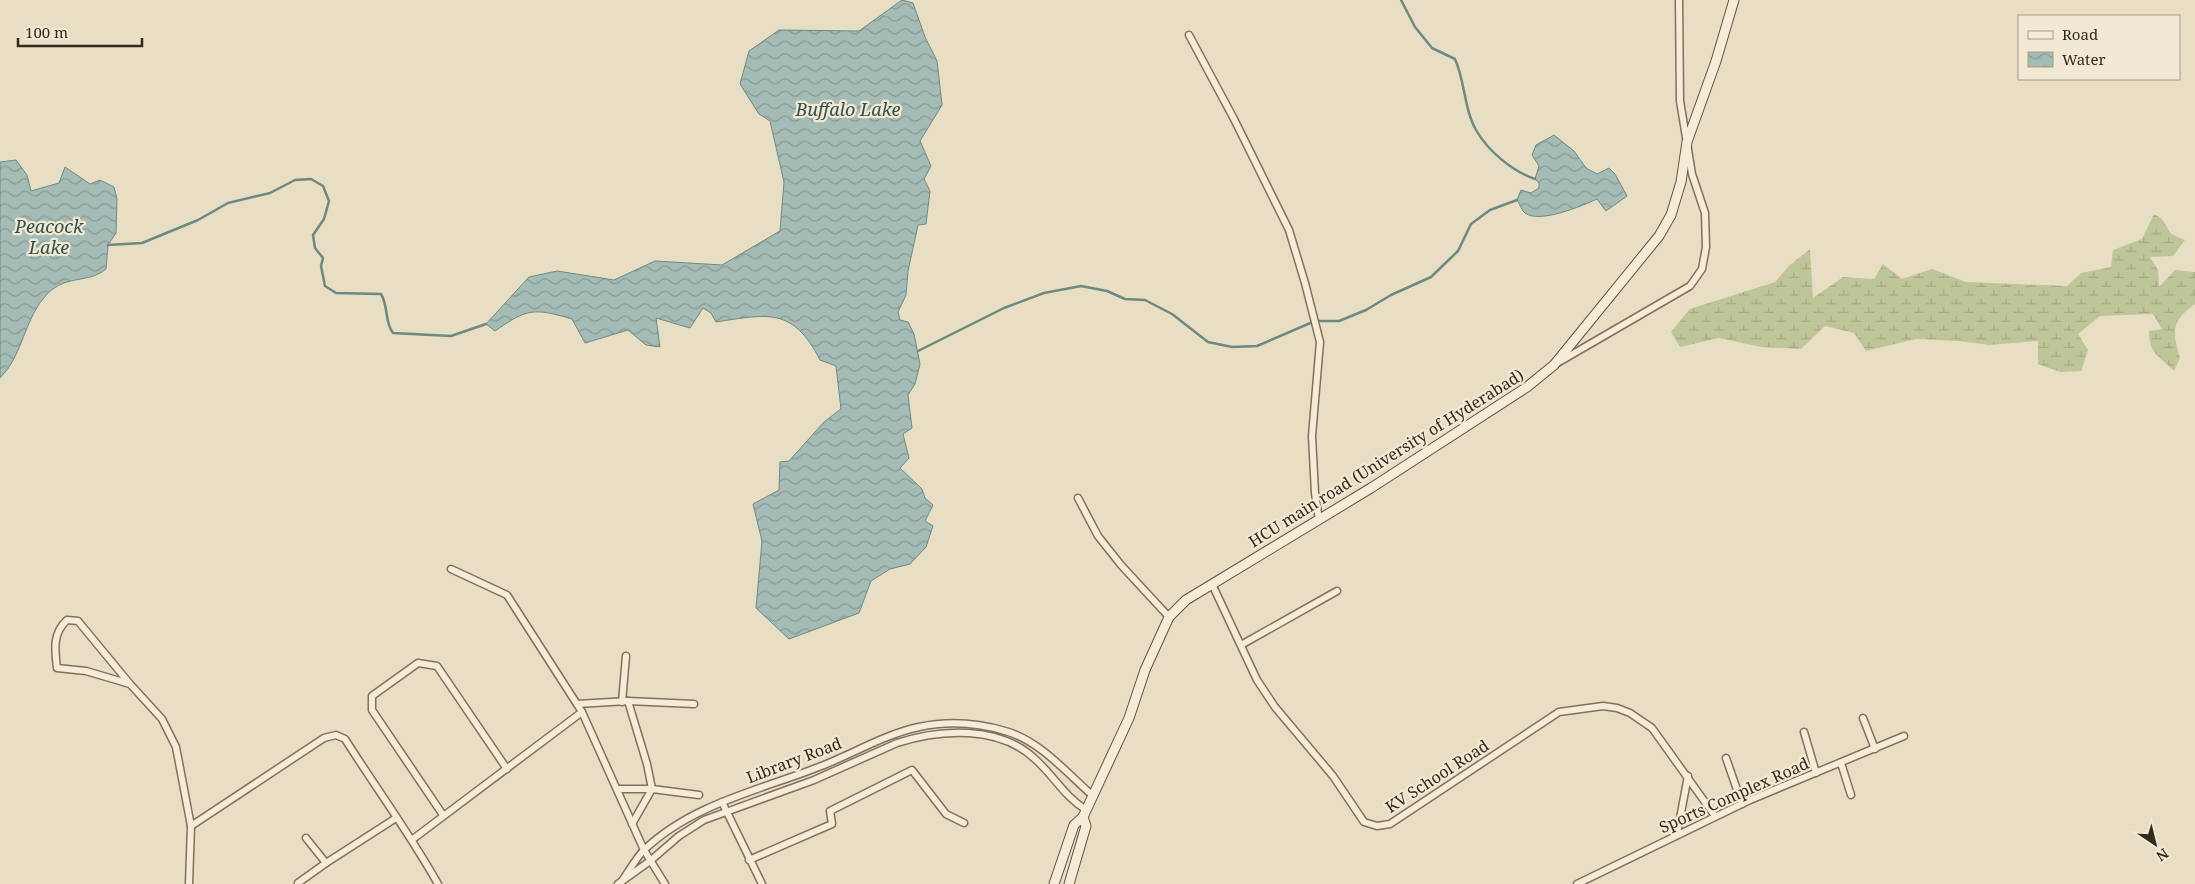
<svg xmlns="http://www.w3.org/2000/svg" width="2195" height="884" font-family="'Noto Serif',serif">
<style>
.wetland{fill:url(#wetland-marsh)}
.water{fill:url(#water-waves);stroke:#6d8982}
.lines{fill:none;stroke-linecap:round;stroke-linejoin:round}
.stream{stroke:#6d8982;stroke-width:2.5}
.street-casing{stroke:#80715c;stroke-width:9}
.secondary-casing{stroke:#625240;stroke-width:11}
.street{stroke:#f4ecd6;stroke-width:6}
.secondary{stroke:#f4ecd6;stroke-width:9}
.labels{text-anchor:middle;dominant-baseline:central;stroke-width:4.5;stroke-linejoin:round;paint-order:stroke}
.street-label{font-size:16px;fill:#32291f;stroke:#f1e9d2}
.water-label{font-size:18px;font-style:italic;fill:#30504f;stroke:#f1e9d2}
</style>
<defs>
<pattern id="wetland-marsh" width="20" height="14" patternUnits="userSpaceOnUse" patternTransform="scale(1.25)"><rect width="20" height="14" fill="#bec599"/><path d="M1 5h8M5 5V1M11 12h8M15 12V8" fill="none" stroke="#a4a983"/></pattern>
<pattern id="water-waves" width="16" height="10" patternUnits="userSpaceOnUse" patternTransform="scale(1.25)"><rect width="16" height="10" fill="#a5bcb6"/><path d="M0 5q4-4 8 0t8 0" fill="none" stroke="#879993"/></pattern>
</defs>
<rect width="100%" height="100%" fill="#e8dec4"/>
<path class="wetland" d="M2154 214 2162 219 2171 234 2185 240 2173 256 2150 257 2158 270 2159 287 2175 270 2195 272V304C2171 321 2172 331 2180 358L2174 371C2160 356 2149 355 2149 331L2162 329 2153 314 2100 316 2078 334 2088 350 2081 371 2060 372 2038 364V341L1989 345 1959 341 1916 339 1866 351 1854 333 1825 326 1801 349 1761 347 1719 338 1680 347 1671 332 1690 309 1775 282 1790 265 1810 249 1813 298 1843 277 1874 279 1883 264 1902 279 1932 269 1966 282 2067 286 2081 273 2111 267 2113 250 2142 239Z"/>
<g class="water">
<path d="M902 0 913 3 925 37 937 61 942 105 920 141 931 166 924 179 930 191 926 224 918 225 908 271 906 295 898 312 900 320 908 322 914 334 920 364 915 384 908 395 912 428 903 434 909 458 900 468 922 489 925 498 933 505 925 521 933 526 926 547 910 564 890 569 871 581 859 613 789 639 756 608 762 541 753 504 779 490 780 462 789 461 824 422 841 409 836 366 820 360C793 307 768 314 716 322L711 313 703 308 690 328 656 318 660 347 646 345 628 330 585 343 572 319C534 308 528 308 495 331L486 324 529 277 557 271 614 280 655 261 722 265 780 231 784 182 770 121 759 114 740 84 749 51 779 30 859 31Z"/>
<path d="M1554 135 1574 151 1586 168 1597 174 1609 168 1615 174 1627 196 1606 211 1597 199C1582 206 1539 224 1525 213 1522 211 1520 204 1517 200L1521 190 1531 193 1539 188V183L1535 179 1539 166 1532 155 1536 145Z"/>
<path d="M16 160 27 175 31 191 59 183 65 167 90 184 100 180 114 187 117 199 116 233 108 245 106 269C88 284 67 274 47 294 24 318 23 356 0 378V162Z"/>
</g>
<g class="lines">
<g class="stream">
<path d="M1401 0 1415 27 1432 48 1455 59C1465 81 1464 109 1476 130 1488 151 1512 171 1535 179"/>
<path d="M108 245 142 243 198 220 228 203 270 193 295 180 311 179 323 186 329 201 324 219 313 235 315 248 323 258 321 266 325 286 336 293 381 294C389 307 384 321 393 333L451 336 486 324"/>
<polyline points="918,351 1004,308 1044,293 1081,286 1107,291 1125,299 1145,300 1172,314 1208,342 1232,347 1257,346 1315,321 1339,321 1366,310 1391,295 1431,277 1458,251 1471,224 1490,210 1517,200"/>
</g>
<defs>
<g id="street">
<polyline points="1189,35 1234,119 1289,230 1305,283 1320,342 1312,436 1315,493 1319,520"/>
<polyline points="1559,362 1690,286 1702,269 1706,247 1705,213 1692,174 1680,101 1679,0"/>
<polyline points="1078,498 1098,536 1121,565 1169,617"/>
<polyline points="1212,584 1257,680 1275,707 1333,776 1364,822 1377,826 1390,824 1559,712 1603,706 1617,708 1630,713 1652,728 1715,816"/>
<polyline points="1241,645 1337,591"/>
<path d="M130 684 78 621 67 620C52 634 55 650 57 668L86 671 130 684 162 719 176 747 191 826 189 884"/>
<polyline points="628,701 694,704"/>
<polyline points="622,702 626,656"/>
<polyline points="577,704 628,701 647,764 652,789 632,824"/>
<polyline points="582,712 644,850 665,884"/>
<polyline points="1863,718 1875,749"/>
<polyline points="1804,732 1816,773"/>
<polyline points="1726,758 1742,804"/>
<polyline points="1841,763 1851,795"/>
<polyline points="618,789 652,789 699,795"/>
<polyline points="722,802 762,884"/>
<polyline points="443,815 372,710 372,696 418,663 437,666 507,769"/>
<path d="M191 826 324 738 336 735 345 739C376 788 410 834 438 884"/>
<polyline points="1677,834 1688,776"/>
<polyline points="306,838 326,863 396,818"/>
<polyline points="413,839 582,712 507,595 451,569"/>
<polyline points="749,860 832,824 830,811 912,770 946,814 964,823"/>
<path d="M622 881C629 871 636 858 644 850 693 803 764 789 824 765 856 752 886 734 919 727 947 721 978 723 1005 731 1039 740 1067 773 1093 796"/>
<polyline points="298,883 326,863"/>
<path d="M618 884 650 861 679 836 704 820 814 780 897 743C940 729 999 725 1035 759 1054 776 1064 796 1086 810"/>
<polyline points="1577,884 1750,800 1904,736"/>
</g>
<g id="secondary">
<polyline points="1054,884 1074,825 1083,817 1129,718 1145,670 1169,617 1186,600 1371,488 1527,387 1554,365 1659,236 1671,215 1681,182 1687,142 1716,61 1734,0"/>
<polyline points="1069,884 1086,826 1083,817"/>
</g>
</defs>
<use href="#street" class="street-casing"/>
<use href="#secondary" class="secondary-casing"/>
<use href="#street" class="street"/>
<use href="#secondary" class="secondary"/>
</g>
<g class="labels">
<g class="street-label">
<text transform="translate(1386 458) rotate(-32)">HCU main road (University of Hyderabad)</text>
<text transform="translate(794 760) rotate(-21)">Library Road</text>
<text transform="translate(1437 776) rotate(-33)">KV School Road</text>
<text transform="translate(1734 795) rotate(-24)">Sports Complex Road</text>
</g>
<g class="water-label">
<text x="848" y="109">Buffalo Lake</text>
<text x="49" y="226">Peacock<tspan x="49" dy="21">Lake</tspan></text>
</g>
</g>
<rect x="2018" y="15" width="162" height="65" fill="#f1e9d2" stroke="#a59c8a"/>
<rect x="2028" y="31" width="25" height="8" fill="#f4ecd6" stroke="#a59c8a"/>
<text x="2062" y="40" font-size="15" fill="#32291f">Road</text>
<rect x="2028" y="52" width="25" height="15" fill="url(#water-waves)" stroke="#a59c8a"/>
<text x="2062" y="65" font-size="15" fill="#32291f">Water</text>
<g transform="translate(2155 844) rotate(145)" stroke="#f1e9d2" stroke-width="4" paint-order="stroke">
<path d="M0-4L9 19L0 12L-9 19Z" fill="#32291f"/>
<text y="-8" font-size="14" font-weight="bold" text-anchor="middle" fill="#32291f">N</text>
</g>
<path d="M18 38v8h124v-8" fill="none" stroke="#32291f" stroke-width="2.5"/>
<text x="25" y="38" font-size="15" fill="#32291f" stroke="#f1e9d2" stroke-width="4" paint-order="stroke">100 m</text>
</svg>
